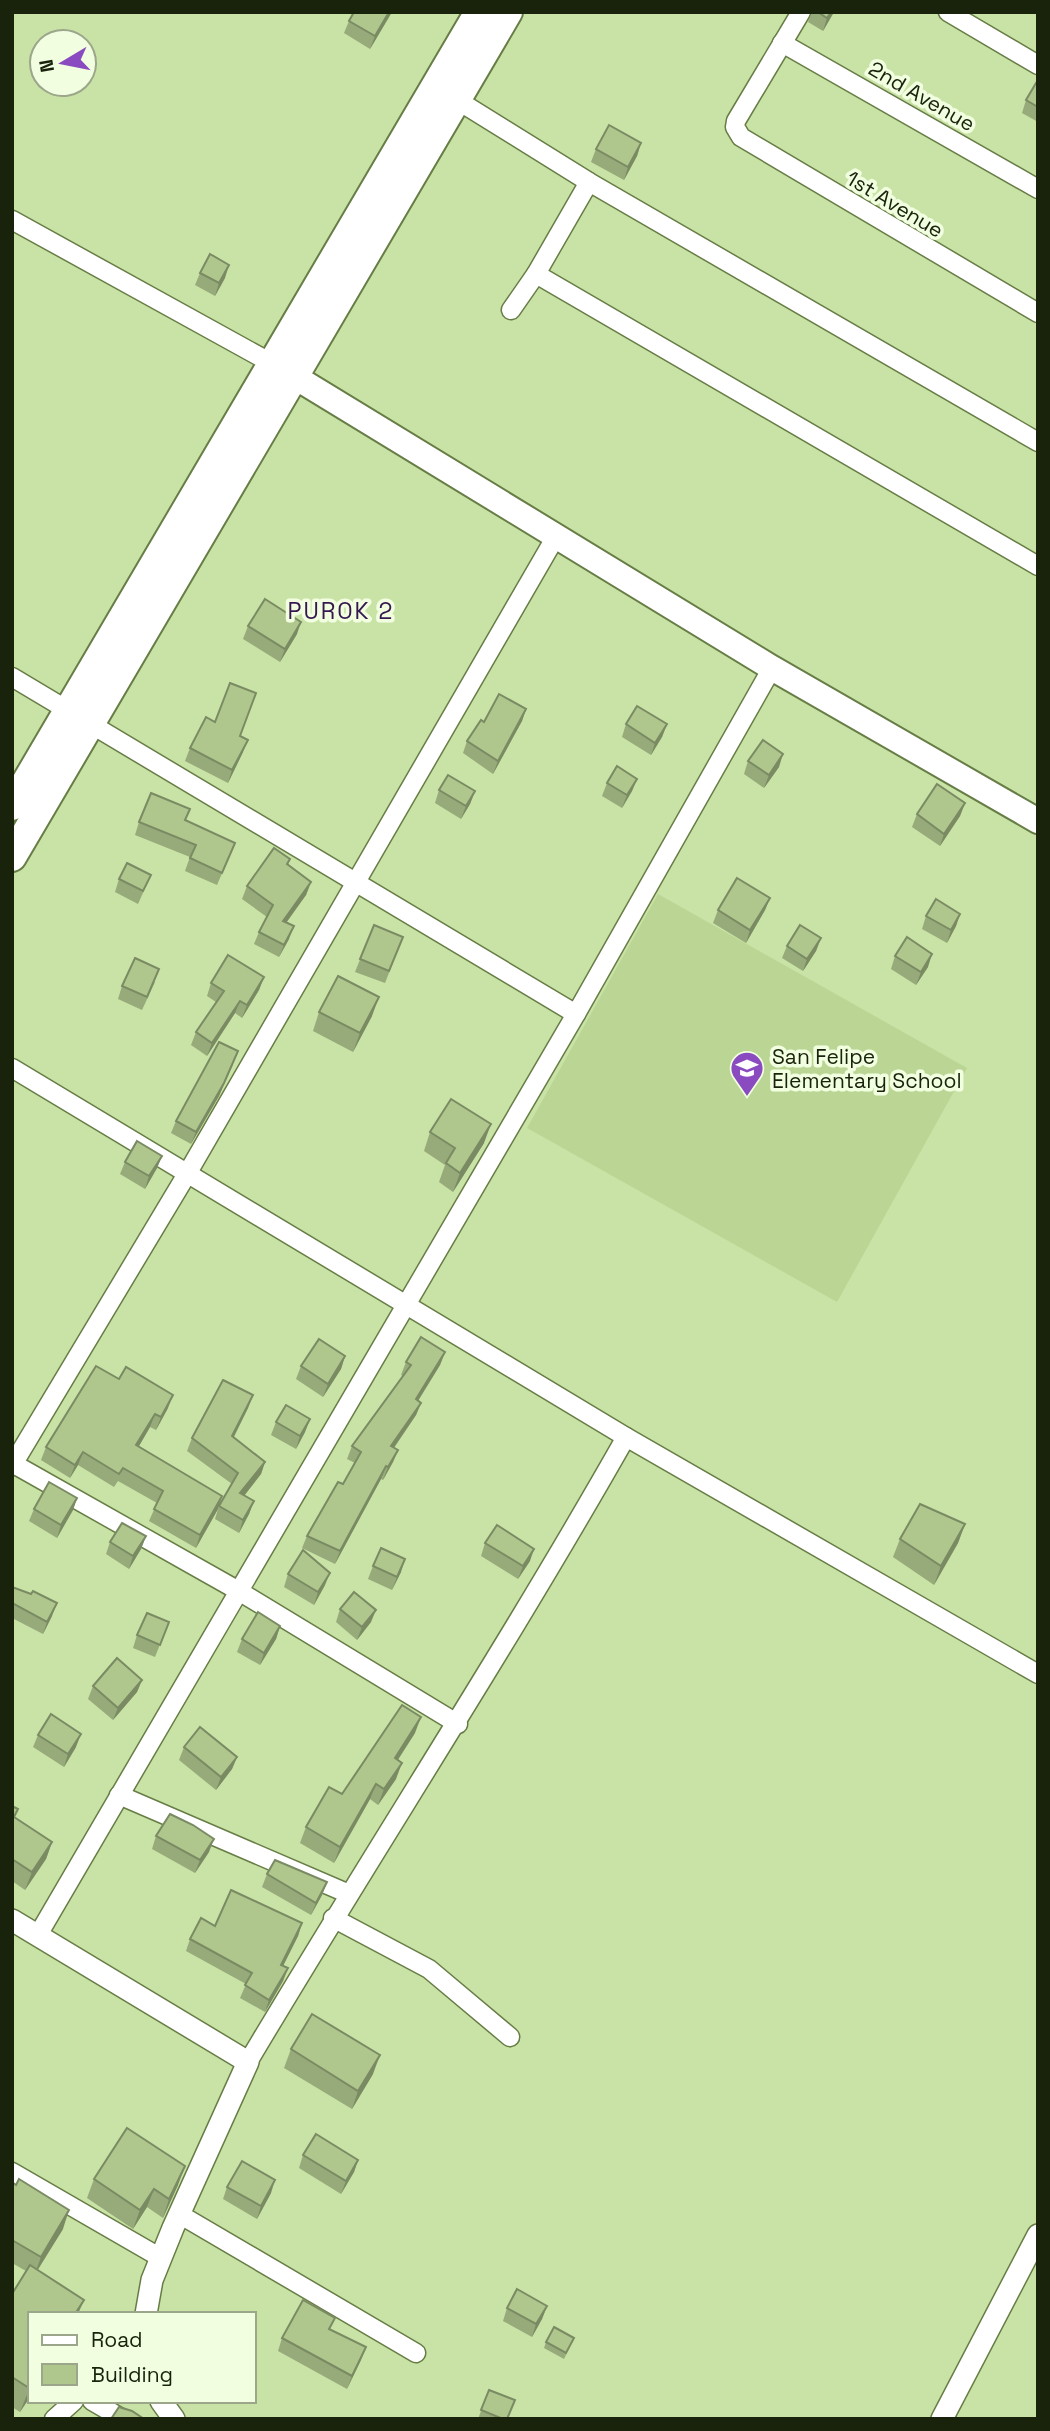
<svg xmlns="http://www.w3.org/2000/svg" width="1050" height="2431" font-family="'Space Grotesk',sans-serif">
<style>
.built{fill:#bbd694}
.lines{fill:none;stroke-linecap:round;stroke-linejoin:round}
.minor-casing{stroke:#677d46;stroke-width:21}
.tertiary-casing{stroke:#677d46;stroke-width:24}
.secondary-casing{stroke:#677d46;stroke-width:28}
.trunk-casing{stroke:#677d46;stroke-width:32}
.minor{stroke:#fff;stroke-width:18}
.tertiary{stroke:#fff;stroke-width:21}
.secondary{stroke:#fff;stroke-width:24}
.trunk{stroke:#fff;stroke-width:28}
.wall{fill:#96ab79}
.shaded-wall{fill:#7a8b63}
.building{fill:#afc78d;stroke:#7a8b63;stroke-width:2}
.labels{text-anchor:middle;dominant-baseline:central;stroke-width:7;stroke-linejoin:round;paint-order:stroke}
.street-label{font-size:21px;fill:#19220b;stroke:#f1fee0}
.poi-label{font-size:21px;fill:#19220b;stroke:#f1fee0;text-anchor:start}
.neighbourhood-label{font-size:23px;letter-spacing:2px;fill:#36174f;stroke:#f1fee0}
</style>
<rect width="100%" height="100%" fill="#c9e2a6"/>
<polygon class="built" points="658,894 967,1068 837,1302 527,1128"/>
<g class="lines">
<defs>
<g id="minor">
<polyline points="801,12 736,121 735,127 741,137 1038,313"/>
<polyline points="948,12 1038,65"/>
<polyline points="782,43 1038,189"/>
<polyline points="457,100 589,182 1038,442"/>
<polyline points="12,220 273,364"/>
<polyline points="536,274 589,182"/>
<polyline points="511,310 536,274 1038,566"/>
<polyline points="12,677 576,1014"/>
<polyline points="12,1068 626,1437 1038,1674"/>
<polyline points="12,1463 237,1590 458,1724"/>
<polyline points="12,1466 187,1174 555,538"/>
<polyline points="119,1795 349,1894"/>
<polyline points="333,1918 429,1969 510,2037"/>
<polyline points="38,1935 576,1014 772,668"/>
<path d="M248 2062C372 1853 506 1649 626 1437"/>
<polyline points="12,2172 161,2258"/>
<polyline points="179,2214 416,2353"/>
<polyline points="92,2401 123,2419"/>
<polyline points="54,2419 74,2401"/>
</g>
<g id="tertiary">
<polyline points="12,1920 248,2062 173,2228 152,2280 146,2314"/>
<polyline points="161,2401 174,2419"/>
<polyline points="942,2419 1038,2235"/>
</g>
<polyline id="secondary" points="277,366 772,668 1038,821"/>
<g id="trunk">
<polyline points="12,806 479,12"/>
<polyline points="12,857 508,12"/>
</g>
</defs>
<use href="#minor" class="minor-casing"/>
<use href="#tertiary" class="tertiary-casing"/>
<use href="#secondary" class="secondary-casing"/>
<use href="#trunk" class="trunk-casing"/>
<use href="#minor" class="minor"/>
<use href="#tertiary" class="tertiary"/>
<use href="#secondary" class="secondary"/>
<use href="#trunk" class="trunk"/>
</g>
<g class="wall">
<polygon points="354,12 392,12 370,49 344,33 349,21"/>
<polygon points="812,12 834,12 823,31 808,22"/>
<polygon points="1038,84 1038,122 1022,113 1026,100"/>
<polygon points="641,143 637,156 624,180 591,162 596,149"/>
<polygon points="200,273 225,278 215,296 195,285"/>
<polygon points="248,626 297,634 280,662 243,639"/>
<polygon points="526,709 522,721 493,774 463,753 467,741 484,722"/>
<polygon points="215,722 240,736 243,752 228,783 185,761 190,748"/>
<polygon points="626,724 667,724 662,737 651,755 622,737"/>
<polygon points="748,761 779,767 764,788 744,774"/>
<polygon points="637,779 632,791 622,808 602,796 607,783"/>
<polygon points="439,790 475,791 470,804 461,819 435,803"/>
<polygon points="965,803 960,816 940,846 912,827 917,814"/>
<polygon points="186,820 235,843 217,885 185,871 190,857 135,835 139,822"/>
<polygon points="290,859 288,865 311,882 306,895 286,922 289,939 279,957 254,944 259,932 267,917 242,899 247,886"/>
<polygon points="151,875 138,904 115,892 119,879"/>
<polygon points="770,898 765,910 746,943 713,923 718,910"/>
<polygon points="960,914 956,926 947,943 922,929 926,916"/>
<polygon points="374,925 403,937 385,983 355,972"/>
<polygon points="821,938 816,951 803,971 782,958 787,946"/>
<polygon points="895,956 928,967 916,985 891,969"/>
<polygon points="264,977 259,990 242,1018 235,1013 207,1056 191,1045 196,1032 216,1002 207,996 211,983"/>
<polygon points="155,982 142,1010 118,999 122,986"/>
<polygon points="319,1012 372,1016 353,1052 313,1031"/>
<polygon points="233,1064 219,1096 191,1144 171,1133 176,1121"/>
<polygon points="430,1132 484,1143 453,1192 439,1182 445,1165 424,1151"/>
<polygon points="162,1156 157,1168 145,1189 120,1174 125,1162"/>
<polygon points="445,1352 440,1365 418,1401 421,1403 416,1415 394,1448 398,1450 393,1462 383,1480 381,1479 335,1564 302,1548 307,1536 343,1484 355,1463 347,1459 352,1446 403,1376 401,1375 406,1362"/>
<polygon points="345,1356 341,1369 323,1397 296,1379 301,1366"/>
<polygon points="253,1395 248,1408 234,1437 265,1462 261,1474 244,1496 254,1501 249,1514 239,1533 215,1519 219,1506 232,1484 187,1451 192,1438"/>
<polygon points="168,1408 156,1430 150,1427 139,1446 222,1496 218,1509 196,1548 149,1521 157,1503 118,1481 114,1487 78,1465 70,1478 41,1460 46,1447"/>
<polygon points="310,1419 305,1432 296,1449 271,1435 276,1422"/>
<polygon points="77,1498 73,1510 57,1538 29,1521 34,1509"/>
<polygon points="965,1524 958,1543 934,1585 893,1557 900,1539"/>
<polygon points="146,1536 141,1549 129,1569 106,1554 110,1542"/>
<polygon points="485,1543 530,1561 518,1579 481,1556"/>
<polygon points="373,1566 401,1572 392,1590 368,1579"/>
<polygon points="288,1574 325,1585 314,1605 284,1587"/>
<polygon points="12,1587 31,1594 52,1616 43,1634 12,1618"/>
<polygon points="340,1609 371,1622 357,1640 336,1622"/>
<polygon points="169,1622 155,1657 133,1648 137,1635"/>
<polygon points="280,1626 276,1639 260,1665 237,1652 242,1639"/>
<polygon points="142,1680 137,1692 113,1720 88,1699 93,1686"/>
<polygon points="415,1733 398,1760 396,1779 378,1805 370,1799 334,1863 300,1843 306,1827 342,1794"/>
<polygon points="38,1735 76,1747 64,1767 33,1747"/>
<polygon points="184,1747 237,1757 232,1769 216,1790 179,1760"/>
<polygon points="12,1806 15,1817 52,1842 46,1859 25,1890 12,1881"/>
<polygon points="156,1836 209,1852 195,1873 152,1849"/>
<polygon points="267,1874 327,1882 322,1895 311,1915 262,1887"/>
<polygon points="302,1923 298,1936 283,1966 288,1968 283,1981 265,2012 240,1998 246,1984 186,1951 190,1939 215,1926"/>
<polygon points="291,2049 373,2074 352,2109 284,2068"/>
<polygon points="303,2155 358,2160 354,2172 341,2194 299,2168"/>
<polygon points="94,2179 178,2185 163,2218 147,2207 133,2229 87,2198"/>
<polygon points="12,2182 63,2229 37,2270 30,2314 30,2397 20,2412 12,2407 12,2294 26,2271 12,2263"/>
<polygon points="227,2187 271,2193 257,2219 223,2199"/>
<polygon points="547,2306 542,2319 532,2337 503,2321 507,2308"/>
<polygon points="282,2338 366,2347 347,2389 278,2351"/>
<polygon points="574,2338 564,2359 544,2348 546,2342"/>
<polygon points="489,2390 508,2419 478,2419"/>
</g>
<g class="shaded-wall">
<polygon points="389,12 392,12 370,49 375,36"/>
<polygon points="831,12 834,12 823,31 827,18"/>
<polygon points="641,143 637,156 624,180 628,167"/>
<polygon points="229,265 225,278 215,296 219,283"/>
<polygon points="301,622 297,634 280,662 285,649"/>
<polygon points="526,709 522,721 493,774 498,761"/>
<polygon points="667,724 662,737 651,755 655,743"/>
<polygon points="248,740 243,752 228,783 232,770"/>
<polygon points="783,754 779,767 764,788 769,775"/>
<polygon points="637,779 632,791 622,808 627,795"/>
<polygon points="475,791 470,804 461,819 466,806"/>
<polygon points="965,803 960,816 940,846 944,834"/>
<polygon points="311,882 306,895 279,933 283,921"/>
<polygon points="770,898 765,910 746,943 750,930"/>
<polygon points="960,914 956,926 947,943 951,930"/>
<polygon points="294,926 289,939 279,957 284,945"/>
<polygon points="821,938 816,951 803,971 807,959"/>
<polygon points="932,954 928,967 916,985 921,972"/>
<polygon points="264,977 259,990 242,1018 247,1005"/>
<polygon points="379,997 372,1016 353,1052 360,1033"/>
<polygon points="240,1001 235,1013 207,1056 212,1043"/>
<polygon points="238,1051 219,1096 191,1144 196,1132"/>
<polygon points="491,1124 484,1143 453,1192 460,1173"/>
<polygon points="162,1156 157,1168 145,1189 149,1176"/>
<polygon points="445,1352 440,1365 411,1412 416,1399"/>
<polygon points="345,1356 341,1369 323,1397 328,1384"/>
<polygon points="173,1395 168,1408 156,1430 161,1417"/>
<polygon points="253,1395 248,1408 228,1448 232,1436"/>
<polygon points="421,1403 416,1415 386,1459 391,1446"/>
<polygon points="155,1414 150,1427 132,1458 136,1445"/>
<polygon points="310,1419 305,1432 296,1449 300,1436"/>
<polygon points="398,1450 393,1462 383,1480 388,1467"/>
<polygon points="83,1452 78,1465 70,1478 75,1465"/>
<polygon points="265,1462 261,1474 236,1506 240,1493"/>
<polygon points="386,1466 381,1479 335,1564 340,1551"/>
<polygon points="222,1496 218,1509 196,1548 200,1535"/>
<polygon points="77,1498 73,1510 57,1538 61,1525"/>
<polygon points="254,1501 249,1514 239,1533 243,1520"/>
<polygon points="965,1524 958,1543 934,1585 941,1566"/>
<polygon points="146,1536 141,1549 129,1569 133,1556"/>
<polygon points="534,1549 530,1561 518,1579 523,1566"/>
<polygon points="405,1559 401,1572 392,1590 397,1577"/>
<polygon points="330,1573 325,1585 314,1605 318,1592"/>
<polygon points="57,1603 52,1616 43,1634 47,1622"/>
<polygon points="376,1610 371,1622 357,1640 362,1627"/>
<polygon points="280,1626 276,1639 260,1665 264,1653"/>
<polygon points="142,1680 137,1692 113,1720 118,1708"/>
<polygon points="421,1717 415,1733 389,1773 395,1758"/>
<polygon points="81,1734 76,1747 64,1767 68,1754"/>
<polygon points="237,1757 232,1769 216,1790 221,1777"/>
<polygon points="402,1763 396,1779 378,1805 384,1789"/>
<polygon points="376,1784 370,1799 334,1863 340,1847"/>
<polygon points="214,1839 209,1852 195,1873 200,1860"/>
<polygon points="52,1842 46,1859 25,1890 32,1872"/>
<polygon points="327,1882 322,1895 311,1915 316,1903"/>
<polygon points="302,1923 298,1936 277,1978 281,1965"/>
<polygon points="288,1968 283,1981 265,2012 269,2000"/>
<polygon points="380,2055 373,2074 352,2109 358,2091"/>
<polygon points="358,2160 354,2172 341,2194 346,2181"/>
<polygon points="185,2166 178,2185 163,2218 169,2199"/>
<polygon points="275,2180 271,2193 257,2219 261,2206"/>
<polygon points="154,2189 147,2207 133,2229 140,2210"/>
<polygon points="69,2210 63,2229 34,2276 41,2257"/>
<polygon points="84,2300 78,2314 75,2314"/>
<polygon points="547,2306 542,2319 532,2337 536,2324"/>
<polygon points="366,2347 361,2360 347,2389 352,2376"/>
<polygon points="30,2387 30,2397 20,2412"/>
</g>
<g class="building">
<polygon points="354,12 389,12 375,36 349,21"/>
<polygon points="818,12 831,12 827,18"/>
<polygon points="1036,83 1038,84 1038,107 1026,100"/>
<polygon points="609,125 641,143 628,167 596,149"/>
<polygon points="210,254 229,265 219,283 200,273"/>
<polygon points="265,599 301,622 285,649 248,626"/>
<polygon points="230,683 256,693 240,736 248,740 232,770 190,748 206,717 215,722"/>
<polygon points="499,694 526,709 498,761 467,741 481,720 484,722"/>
<polygon points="637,706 667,724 655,743 626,724"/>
<polygon points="763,740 783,754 769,775 748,761"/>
<polygon points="617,766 637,779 627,795 607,783"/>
<polygon points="448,775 475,791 466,806 439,790"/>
<polygon points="937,784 965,803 944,834 917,814"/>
<polygon points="151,793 190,809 185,820 235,843 222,873 190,858 196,845 139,822"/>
<polygon points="274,848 290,859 287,864 311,882 283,921 294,926 284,945 259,932 273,905 247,886"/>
<polygon points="127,863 151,875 143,891 119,879"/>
<polygon points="737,878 770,898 750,930 718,910"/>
<polygon points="936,899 960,914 951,930 926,916"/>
<polygon points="374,925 403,937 389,971 360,959"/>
<polygon points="800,925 821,938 807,959 787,946"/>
<polygon points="907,937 932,954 921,972 895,956"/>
<polygon points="228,955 264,977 247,1005 240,1001 212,1043 196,1032 224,991 211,983"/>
<polygon points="135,958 159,969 147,997 122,986"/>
<polygon points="338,976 379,997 360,1033 319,1012"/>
<polygon points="219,1042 238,1051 224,1083 196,1132 176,1121"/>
<polygon points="451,1099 491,1124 460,1173 446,1163 455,1148 430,1132"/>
<polygon points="137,1141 162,1156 149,1176 125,1162"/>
<polygon points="421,1337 445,1352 416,1399 421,1403 391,1446 398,1450 388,1467 386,1466 340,1551 307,1536 338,1482 343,1484 361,1452 352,1446 411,1365 406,1362"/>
<polygon points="319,1339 345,1356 328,1384 301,1366"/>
<polygon points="96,1366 119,1379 126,1367 173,1395 161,1417 155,1414 136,1445 222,1496 200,1535 154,1509 163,1491 123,1468 119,1474 83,1452 75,1465 46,1447"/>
<polygon points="223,1380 253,1395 232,1436 265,1462 240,1493 254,1501 243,1520 219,1506 238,1473 192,1438"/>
<polygon points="286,1405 310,1419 300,1436 276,1422"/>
<polygon points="49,1482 77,1498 61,1525 34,1509"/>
<polygon points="920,1504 965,1524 941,1566 900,1539"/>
<polygon points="122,1523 146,1536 133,1556 110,1542"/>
<polygon points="497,1525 534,1549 523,1566 485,1543"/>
<polygon points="381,1548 405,1559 397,1577 373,1566"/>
<polygon points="303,1550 330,1573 318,1592 288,1574"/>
<polygon points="12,1587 31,1594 33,1591 57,1603 47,1622 12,1603"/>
<polygon points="354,1592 376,1610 362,1627 340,1609"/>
<polygon points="258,1612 280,1626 264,1653 242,1639"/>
<polygon points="147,1613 169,1622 160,1645 137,1635"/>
<polygon points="117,1658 142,1680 118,1708 93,1686"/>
<polygon points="402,1705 421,1717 395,1758 402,1763 384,1789 376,1784 340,1847 306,1827 329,1787 342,1794"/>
<polygon points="51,1714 81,1734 68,1754 38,1735"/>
<polygon points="200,1727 237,1757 221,1777 184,1747"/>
<polygon points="12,1806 18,1809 14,1817 52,1842 32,1872 12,1859"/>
<polygon points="170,1814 193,1825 214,1839 200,1860 156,1836"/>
<polygon points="275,1860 327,1882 316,1903 267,1874"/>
<polygon points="231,1890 302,1923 281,1965 288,1968 269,2000 245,1985 252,1973 190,1939 201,1918 215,1926"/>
<polygon points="312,2014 380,2055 358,2091 291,2049"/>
<polygon points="127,2128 185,2166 169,2199 154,2189 140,2210 94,2179"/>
<polygon points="316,2134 358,2160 346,2181 303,2155"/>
<polygon points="242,2161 275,2180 261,2206 227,2187"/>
<polygon points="19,2179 69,2210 41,2257 12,2240 12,2182 16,2185"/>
<polygon points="30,2265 84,2300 75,2314 30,2314 29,2388 12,2377 12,2294"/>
<polygon points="517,2289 547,2306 536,2324 507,2308"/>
<polygon points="303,2300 335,2318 329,2329 366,2347 352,2376 282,2338"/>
<polygon points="554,2327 574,2338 566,2353 546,2342"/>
<polygon points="489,2390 515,2400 507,2419 503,2419 481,2410"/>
<polygon points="119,2407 132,2411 144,2419 111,2419"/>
</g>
<defs>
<symbol id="school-pin" viewBox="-11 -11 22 30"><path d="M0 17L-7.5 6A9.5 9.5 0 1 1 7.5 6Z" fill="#8b4bc0" stroke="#f1fee0"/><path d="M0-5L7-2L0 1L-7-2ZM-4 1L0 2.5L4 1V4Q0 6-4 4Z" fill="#fff"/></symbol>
</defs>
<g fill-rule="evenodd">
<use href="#school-pin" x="728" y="1049" width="38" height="52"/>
</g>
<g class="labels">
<g class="street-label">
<text transform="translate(922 96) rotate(30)">2nd Avenue</text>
<text transform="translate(895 204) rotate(31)">1st Avenue</text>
</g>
<g class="poi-label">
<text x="772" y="1056">San Felipe<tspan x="772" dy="24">Elementary School</tspan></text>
</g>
<g class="neighbourhood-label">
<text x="341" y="611">PUROK 2</text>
</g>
</g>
<rect width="1050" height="2431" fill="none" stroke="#19220b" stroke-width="28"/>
<rect x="28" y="2312" width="228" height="91" fill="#f1fee0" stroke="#9ba68b" stroke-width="2"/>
<rect x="42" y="2335" width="35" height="10" fill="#ffffff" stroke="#9ba68b" stroke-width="2"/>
<text x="91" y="2347" font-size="21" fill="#19220b">Road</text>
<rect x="42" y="2364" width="35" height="21" fill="#afc78d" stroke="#9ba68b" stroke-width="2"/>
<text x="91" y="2382" font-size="21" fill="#19220b">Building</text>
<g transform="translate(63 63) rotate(260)"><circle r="33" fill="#f1fee0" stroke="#9ba68b" stroke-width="2"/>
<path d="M0-5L12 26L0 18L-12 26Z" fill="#8b4bc0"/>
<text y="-10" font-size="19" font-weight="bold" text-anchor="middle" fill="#19220b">N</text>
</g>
</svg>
